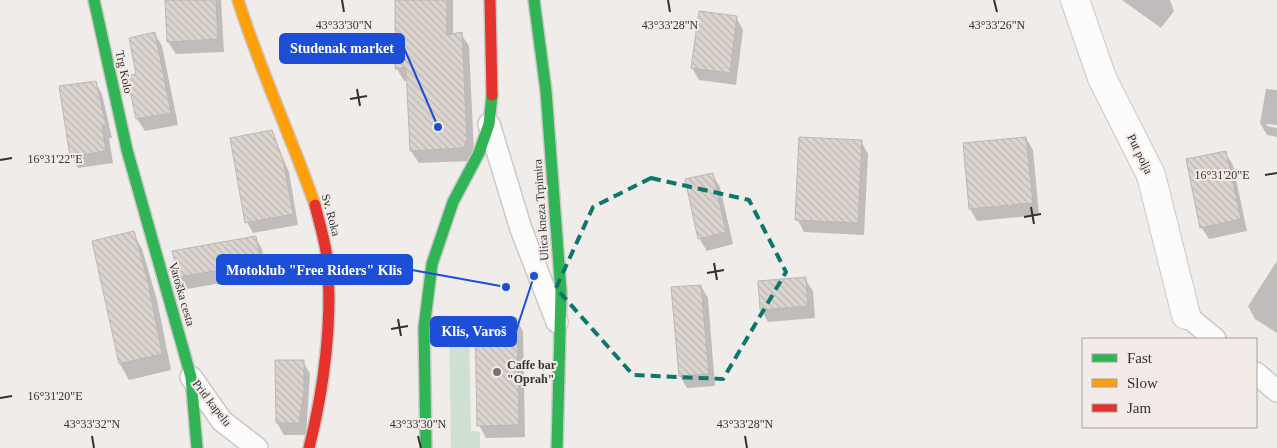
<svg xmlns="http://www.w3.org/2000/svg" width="1277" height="448" font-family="Georgia,serif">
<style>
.park{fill:#d0e0d0}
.shadow{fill:#0003}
.building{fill:url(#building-back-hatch);stroke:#bab8b6}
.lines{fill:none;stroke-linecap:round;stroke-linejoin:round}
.lane-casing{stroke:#cbc9c7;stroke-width:24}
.street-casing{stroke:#cbc9c7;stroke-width:30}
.fast-casing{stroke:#cbc9c7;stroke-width:14}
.slow-casing{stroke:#cbc9c7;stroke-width:14}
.jam-casing{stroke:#cbc9c7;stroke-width:14}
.lane{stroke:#fdfcfc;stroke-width:21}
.street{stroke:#fdfcfc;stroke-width:28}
.fast{stroke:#30b455;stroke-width:11}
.slow{stroke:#ff9f0a;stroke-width:11}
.jam{stroke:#e5322d;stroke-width:11}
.marked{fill:none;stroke:#0f766e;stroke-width:4;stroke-dasharray:10 6;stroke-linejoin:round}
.ticks{fill:none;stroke:#343230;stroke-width:2}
.poi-dot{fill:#757371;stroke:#f2ebe7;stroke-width:2}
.labels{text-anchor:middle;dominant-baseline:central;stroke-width:4;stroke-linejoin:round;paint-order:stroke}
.street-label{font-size:12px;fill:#343230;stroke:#f2ebe7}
.poi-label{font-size:12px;font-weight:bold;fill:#343230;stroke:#f2ebe7;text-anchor:start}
.ticks-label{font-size:12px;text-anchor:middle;fill:#343230;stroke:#f2ebe7;stroke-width:4;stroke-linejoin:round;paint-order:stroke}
.leader{fill:none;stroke:#1d4ed8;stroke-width:2}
.callout-dot{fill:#1d4ed8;stroke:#f2ebe7;stroke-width:2}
.callout{fill:#1d4ed8;stroke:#1d4ed8;stroke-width:2}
.callout-label{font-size:14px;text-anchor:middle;font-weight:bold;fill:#fff}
</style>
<defs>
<pattern id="building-back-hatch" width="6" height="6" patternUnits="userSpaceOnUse" patternTransform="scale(1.25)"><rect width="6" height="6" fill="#dcd4ce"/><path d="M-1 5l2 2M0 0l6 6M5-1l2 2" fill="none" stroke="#bdb6b1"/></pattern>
</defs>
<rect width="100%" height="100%" fill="#efecea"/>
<polygon class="park" points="469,330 471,431 480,432 480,448 451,448 449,331"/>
<g class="shadow">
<polygon points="166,0 221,0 224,52 176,54 168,42"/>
<polygon points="396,0 453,0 453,35 461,34 469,46 474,152 470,161 419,163 411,151 408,80 404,81 397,69"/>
<polygon points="1122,0 1170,0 1174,11 1161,28"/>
<polygon points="736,17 743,30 736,85 699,80 692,68"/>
<polygon points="155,34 162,46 178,125 145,131 137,119 128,77 138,76"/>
<polygon points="95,82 102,94 112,138 109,138 113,163 78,168 71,156"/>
<polygon points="1266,89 1277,90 1277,125 1267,124 1267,126 1277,128 1277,137 1267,135 1260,123"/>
<polygon points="271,132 289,172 298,225 253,233 247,222"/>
<polygon points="1026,138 1033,150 1039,215 977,221 970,209"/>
<polygon points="861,141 868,154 864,235 804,232 797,219"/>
<polygon points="1225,152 1233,165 1247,231 1209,239 1201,227"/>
<polygon points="712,174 720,187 733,244 707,251 699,238"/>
<polygon points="133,233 142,249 157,300 171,370 129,380 120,364"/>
<polygon points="255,237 262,249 267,275 187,289 180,276"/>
<polygon points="1277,261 1277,333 1255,319 1248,306"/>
<polygon points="805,279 813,291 815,318 768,322 761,309"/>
<polygon points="701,286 708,298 715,386 687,388 680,376 673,288"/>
<polygon points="516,319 523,331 525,437 486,438 479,425"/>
<polygon points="303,361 310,374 306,435 284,435 277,423"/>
</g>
<g class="building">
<polygon points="165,0 216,0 218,39 167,42"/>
<polygon points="395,0 447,0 447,35 462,32 467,139 464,148 410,151 406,67 395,69"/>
<polygon points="699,11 737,16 730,73 691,68"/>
<polygon points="155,32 171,113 136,119 127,76 136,74 129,38"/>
<polygon points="96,81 106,125 102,126 106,151 70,157 59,86"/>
<polygon points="272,130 283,160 293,214 245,223 230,138"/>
<polygon points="799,137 862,140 858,223 795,220"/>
<polygon points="1026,137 1033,203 969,209 963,143"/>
<polygon points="1226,151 1241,219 1200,228 1186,159"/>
<polygon points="713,173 726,232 698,239 685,179"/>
<polygon points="134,231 148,282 162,354 119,364 92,241"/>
<polygon points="256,236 261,263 179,277 172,251"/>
<polygon points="806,277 808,306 760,310 758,281"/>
<polygon points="701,285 709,374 679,376 671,287"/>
<polygon points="475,318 517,318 519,425 477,426"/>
<polygon points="275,360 304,360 304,391 299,423 276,423"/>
</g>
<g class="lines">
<defs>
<g id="lane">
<polyline points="489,124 521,229 557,322"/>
<polyline points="1186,315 1215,339"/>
<polyline points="1256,373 1277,391"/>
<polyline points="191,377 222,421 257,448"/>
</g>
<polyline id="street" points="1075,0 1102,78 1151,175 1186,315"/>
<g id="fast">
<polyline points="94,0 127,150 191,377 197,448"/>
<polyline points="534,0 546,91 561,292 557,448"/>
<polyline points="426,448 424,328 432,264 453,202 479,153 489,124 492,95"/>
</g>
<path id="slow" d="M238 0C260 70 291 136 315 205"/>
<g id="jam">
<polyline points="490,0 492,95"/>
<path d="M309 448C324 389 333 319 327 258 325 240 319 222 315 205"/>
</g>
</defs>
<use href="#lane" class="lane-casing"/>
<use href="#street" class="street-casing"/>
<use href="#fast" class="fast-casing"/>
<use href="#slow" class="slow-casing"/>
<use href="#jam" class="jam-casing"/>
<use href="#lane" class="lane"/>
<use href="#street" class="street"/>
<use href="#fast" class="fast"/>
<use href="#slow" class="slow"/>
<use href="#jam" class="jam"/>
</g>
<path class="marked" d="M651 178 749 200 786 272 723 379 633 375 556 288 593 207Z"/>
<path class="ticks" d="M342 0 344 12M668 0 670 12M994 0 997 12M357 89 360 106M350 99 367 96M0 160 12 158M1265 175 1277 173M1031 207 1034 224M1024 217 1041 214M714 263 717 280M707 273 724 270M398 319 401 336M391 329 408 326M0 398 12 396M92 436 94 448M418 436 421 448M745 436 747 448"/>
<circle class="poi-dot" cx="497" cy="372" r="5"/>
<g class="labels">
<g class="street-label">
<text transform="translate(124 72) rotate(78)">Trg Kolo</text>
<text transform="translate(1140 154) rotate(64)">Put polja</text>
<text transform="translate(541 210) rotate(-94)">Ulica kneza Trpimira</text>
<text transform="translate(331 215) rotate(75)">Sv. Roka</text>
<text transform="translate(182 294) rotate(74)">Varoška cesta</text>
<text transform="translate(212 403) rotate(52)">Prid kapelu</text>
</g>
<g class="poi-label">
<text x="507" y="365">Caffe bar<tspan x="507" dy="14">"Oprah"</tspan></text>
</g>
</g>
<g class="ticks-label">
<text x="344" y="29">43°33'30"N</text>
<text x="670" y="29">43°33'28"N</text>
<text x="997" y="29">43°33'26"N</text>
<text x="55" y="163">16°31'22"E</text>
<text x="1222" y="179">16°31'20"E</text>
<text x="55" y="400">16°31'20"E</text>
<text x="92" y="428">43°33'32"N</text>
<text x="418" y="428">43°33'30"N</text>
<text x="745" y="428">43°33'28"N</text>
</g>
<path class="leader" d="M438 127L404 48M506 287L412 270M534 276L516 331"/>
<g class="callout-dot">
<circle cx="438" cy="127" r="5"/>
<circle cx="506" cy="287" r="5"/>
<circle cx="534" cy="276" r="5"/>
</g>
<g class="callout">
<rect x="280" y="34" width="124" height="29" rx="5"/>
<rect x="217" y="255" width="195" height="29" rx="5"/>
<rect x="431" y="317" width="85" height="29" rx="5"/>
</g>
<g class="callout-label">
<text x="342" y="53">Studenak market</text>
<text x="314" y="275">Motoklub "Free Riders" Klis</text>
<text x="474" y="336">Klis, Varoš</text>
</g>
<rect x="1082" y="338" width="175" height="90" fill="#f2ebe7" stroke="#a6a19e"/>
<rect x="1092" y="354" width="25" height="8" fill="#30b455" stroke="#a6a19e"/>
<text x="1127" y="363" font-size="15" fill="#343230">Fast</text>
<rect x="1092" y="379" width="25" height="8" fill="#ff9f0a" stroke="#a6a19e"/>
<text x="1127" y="388" font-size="15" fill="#343230">Slow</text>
<rect x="1092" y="404" width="25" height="8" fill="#e5322d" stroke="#a6a19e"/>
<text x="1127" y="413" font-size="15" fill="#343230">Jam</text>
</svg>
